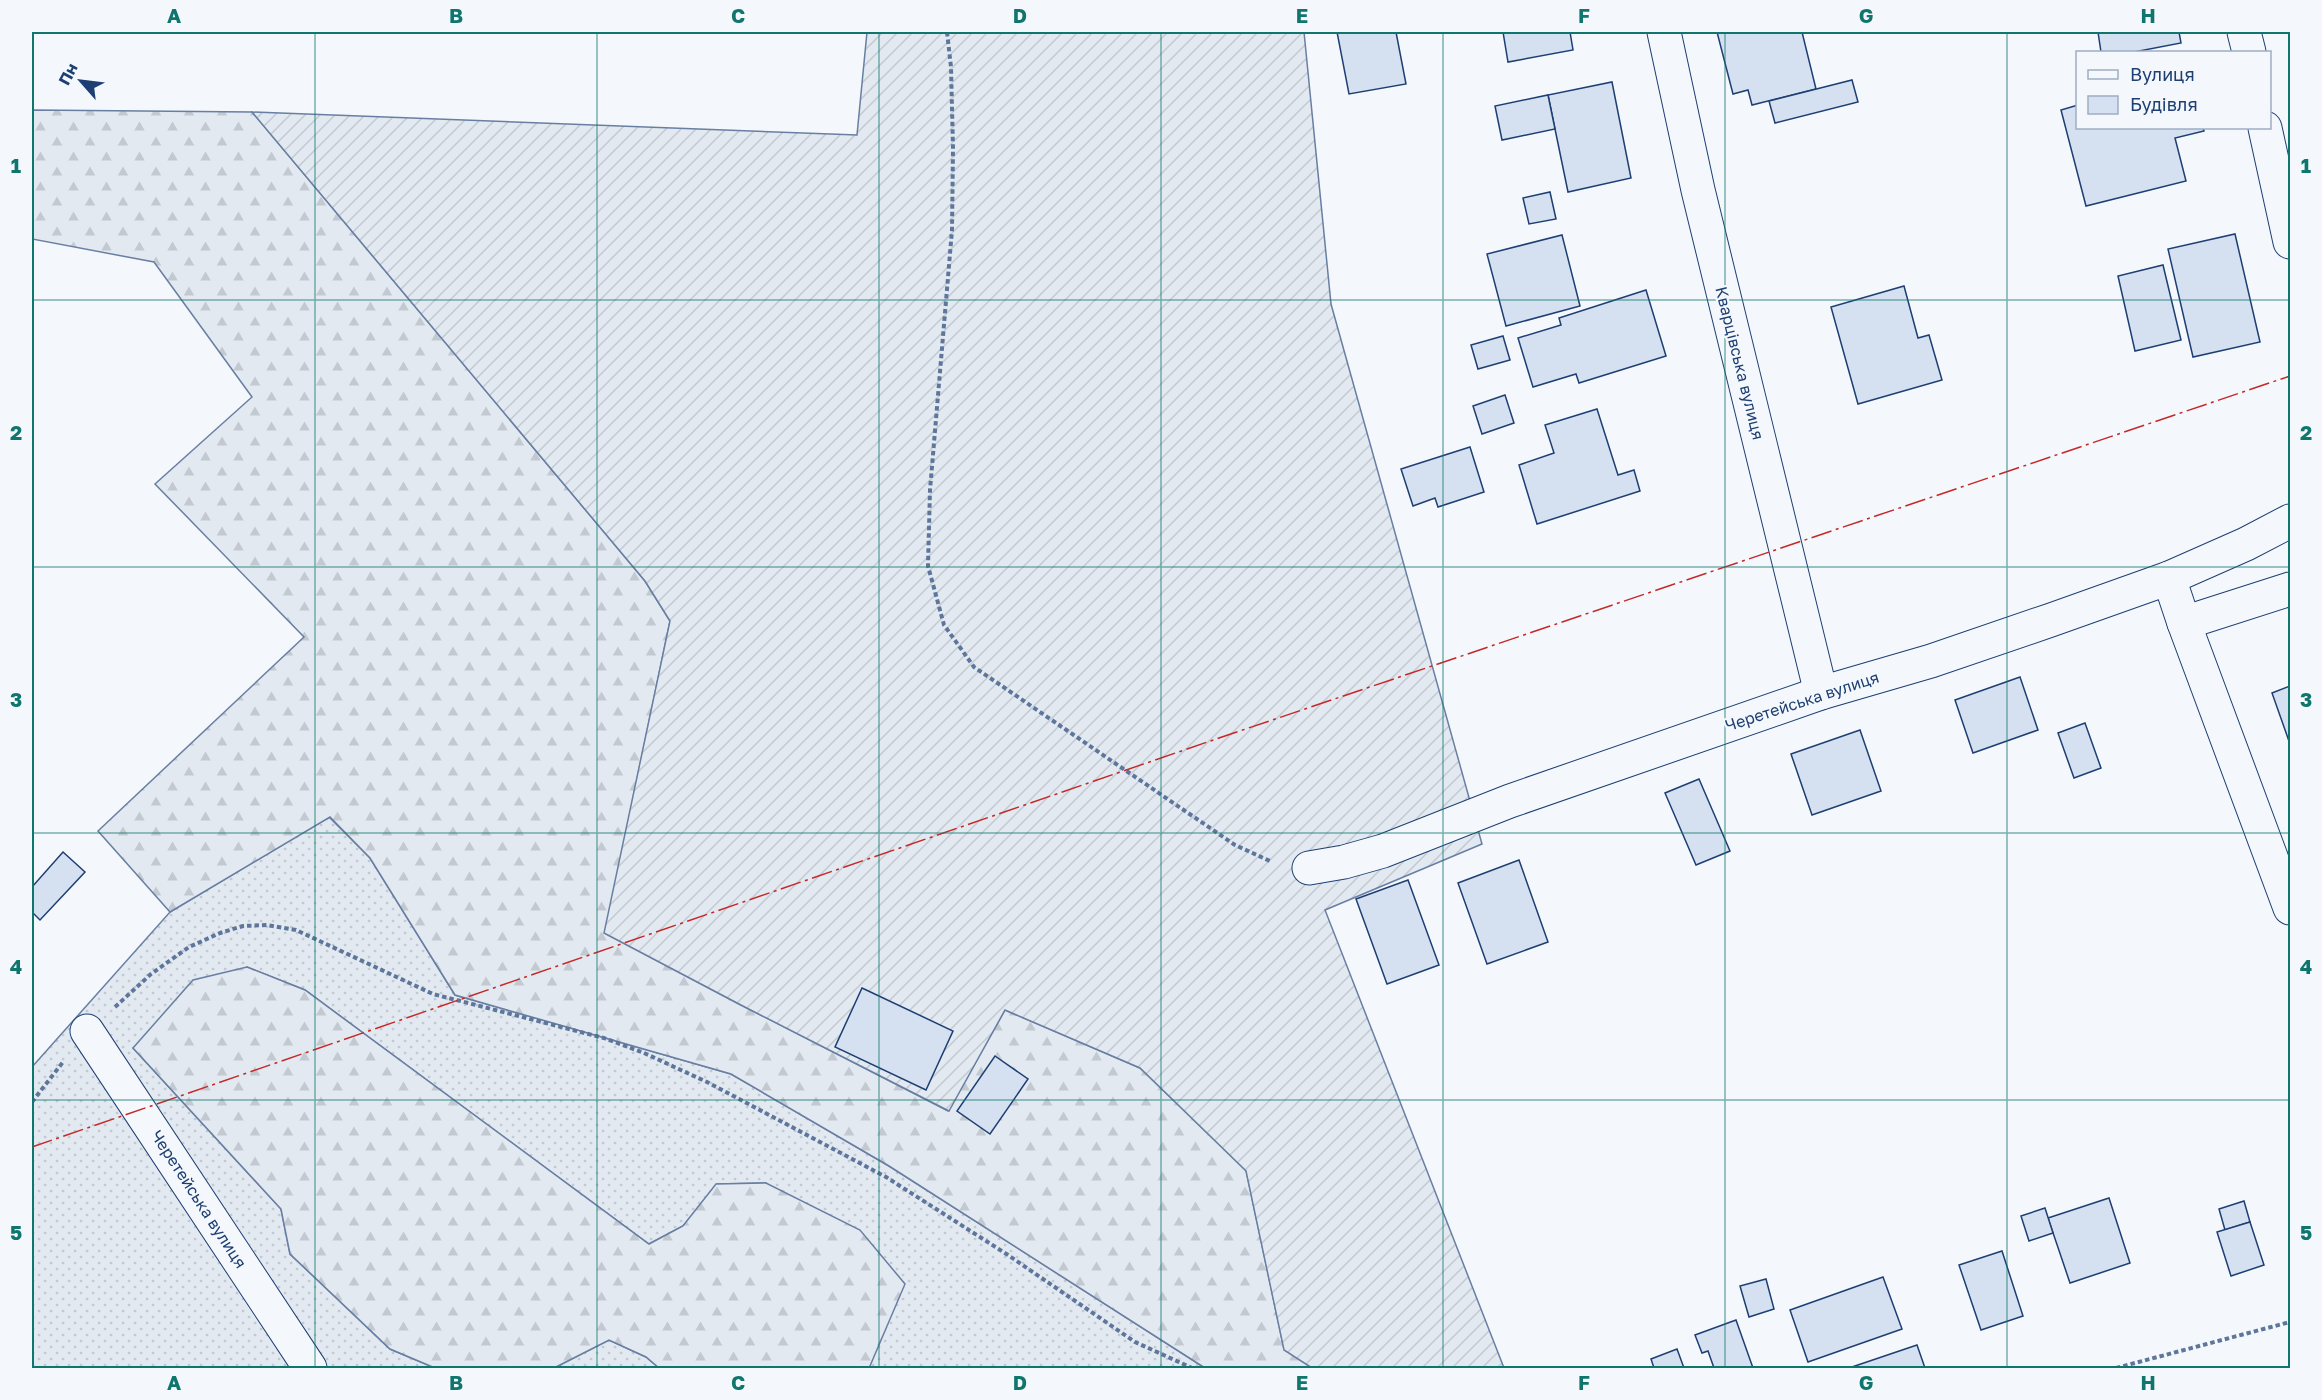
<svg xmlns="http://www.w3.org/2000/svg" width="2322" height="1400" font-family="'Golos Text',sans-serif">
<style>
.grass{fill:url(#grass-dots);stroke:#687fa3;stroke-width:1.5}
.forest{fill:url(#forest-firs);stroke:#687fa3;stroke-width:1.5}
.garden{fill:url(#garden-furrows);stroke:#687fa3;stroke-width:1.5}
.building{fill:#d5e0f0;stroke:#1d3f73;stroke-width:1.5}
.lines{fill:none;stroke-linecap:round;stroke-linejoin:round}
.minor-casing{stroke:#1d3f73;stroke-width:35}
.path{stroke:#5e769c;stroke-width:4;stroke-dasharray:4.5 3;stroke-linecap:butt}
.minor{stroke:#f4f7fb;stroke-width:33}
.power{stroke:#c62828;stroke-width:1.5;stroke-dasharray:21 4.5 3 4.5;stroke-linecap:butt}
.grid{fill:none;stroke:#0f766e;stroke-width:1.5;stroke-opacity:0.55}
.labels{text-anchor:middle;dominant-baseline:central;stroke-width:4.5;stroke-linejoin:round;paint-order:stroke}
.street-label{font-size:16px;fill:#1d3f73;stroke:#f4f7fb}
.neatline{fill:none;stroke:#0f766e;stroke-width:2}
.grid-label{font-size:20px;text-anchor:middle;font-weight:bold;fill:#0f766e}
</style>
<defs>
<pattern id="grass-dots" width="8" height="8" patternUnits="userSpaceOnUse" patternTransform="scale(1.5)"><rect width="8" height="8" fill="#e3e9f0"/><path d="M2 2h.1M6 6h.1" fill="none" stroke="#c2c9d1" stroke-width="1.8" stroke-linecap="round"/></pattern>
<pattern id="forest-firs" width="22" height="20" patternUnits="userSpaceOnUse" patternTransform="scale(1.5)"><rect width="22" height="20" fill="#e3e9f0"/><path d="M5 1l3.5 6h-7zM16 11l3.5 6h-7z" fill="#c2c9d1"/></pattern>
<pattern id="garden-furrows" width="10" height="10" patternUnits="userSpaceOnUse" patternTransform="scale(1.5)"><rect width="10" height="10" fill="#e3e9f0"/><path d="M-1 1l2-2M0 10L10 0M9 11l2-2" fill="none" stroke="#c2c9d1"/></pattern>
</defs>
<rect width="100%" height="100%" fill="#f4f7fb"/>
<g class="grass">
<polygon points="329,817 370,858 455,995 731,1074 889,1166 1205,1368 871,1368 766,1183 717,1184 683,1226 649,1244 305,990 247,967 133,1048 281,1209 290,1254 390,1349 435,1368 32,1368 32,1067 170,912"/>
<polygon points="609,1340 646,1357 659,1368 554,1368"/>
</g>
<g class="forest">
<polygon points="32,110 252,112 645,581 670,621 605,933 739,1004 948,1111 1005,1010 1140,1068 1246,1170 1284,1349 1312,1368 1205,1368 889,1166 731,1074 455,995 370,858 330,817 170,912 98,831 304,637 155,484 252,397 154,262 32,239"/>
<polygon points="247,967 305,990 649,1244 683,1226 716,1184 766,1183 860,1230 905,1284 870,1366 871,1368 659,1368 646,1357 609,1340 554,1368 435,1368 390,1349 290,1254 281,1209 133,1048 193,980"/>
</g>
<polygon class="garden" points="867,32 1304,32 1331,304 1482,844 1325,910 1504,1368 1312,1368 1284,1350 1246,1171 1140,1068 1005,1010 949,1111 739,1004 604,933 670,621 645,581 252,112 857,135"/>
<g class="building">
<polygon points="1337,32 1396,32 1406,84 1349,94"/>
<polygon points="1503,32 1570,32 1573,50 1508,62"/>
<polygon points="1717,32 1802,32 1816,89 1752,105 1748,90 1733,94"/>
<polygon points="2098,32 2179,32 2181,43 2134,52 2101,52"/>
<polygon points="1852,80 1858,102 1775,123 1769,101"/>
<polygon points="1612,82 1631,178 1568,192 1548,95"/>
<polygon points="1548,95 1555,129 1502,140 1495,106"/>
<polygon points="2078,105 2078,128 2203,128 2204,131 2175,138 2186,181 2086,206 2061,110"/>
<polygon points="1550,192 1556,219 1529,224 1523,198"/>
<polygon points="2235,234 2260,342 2193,357 2168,249"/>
<polygon points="1562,235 1580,306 1506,326 1487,254"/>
<polygon points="2163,265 2181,340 2135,351 2118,276"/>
<polygon points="1904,286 1918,338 1929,335 1942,380 1858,404 1831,307"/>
<polygon points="1646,290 1666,356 1579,383 1576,374 1533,387 1518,338 1561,325 1559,318"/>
<polygon points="1503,336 1510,360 1478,369 1471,345"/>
<polygon points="1505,395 1514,423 1482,434 1473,406"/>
<polygon points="1597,409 1618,475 1634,470 1640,491 1537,524 1519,465 1554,453 1545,425"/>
<polygon points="1470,447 1484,492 1438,507 1435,498 1413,506 1401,469"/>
<polygon points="2020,677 2038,730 1973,753 1955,700"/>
<polygon points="2290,686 2290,744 2272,693"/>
<polygon points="2085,723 2101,768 2074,778 2058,733"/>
<polygon points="1860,730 1881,791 1812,815 1791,754"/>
<polygon points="1699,779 1730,851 1696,865 1665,793"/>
<polygon points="63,852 85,872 40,920 32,912 32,887"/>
<polygon points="1519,860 1548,942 1487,964 1458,883"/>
<polygon points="1408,880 1439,965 1387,984 1356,899"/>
<polygon points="862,988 953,1031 926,1090 835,1047"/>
<polygon points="995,1056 1028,1079 990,1134 957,1111"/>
<polygon points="2109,1198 2130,1263 2070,1283 2048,1218"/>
<polygon points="2244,1201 2250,1222 2225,1230 2219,1209"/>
<polygon points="2045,1208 2053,1233 2029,1241 2021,1216"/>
<polygon points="2250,1222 2264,1265 2231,1276 2217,1232"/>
<polygon points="2002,1251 2023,1316 1981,1330 1959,1265"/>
<polygon points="1883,1277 1902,1329 1808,1362 1790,1310"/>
<polygon points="1766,1279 1774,1309 1749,1317 1740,1286"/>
<polygon points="1736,1320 1753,1368 1714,1368 1708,1351 1702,1353 1695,1335"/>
<polygon points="1917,1345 1925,1368 1849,1368"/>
<polygon points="1677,1349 1684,1368 1654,1368 1651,1359"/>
</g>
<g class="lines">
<defs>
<g id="minor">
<polyline points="1664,32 1698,190 1821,693"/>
<polyline points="2244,32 2249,52"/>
<polyline points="2265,128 2290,242"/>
<polyline points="2169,578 2184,623 2290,908"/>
<polyline points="2184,623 2290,589"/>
<polyline points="1309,868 1344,862 1383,851 1510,801 1821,693 1931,661 2051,620 2169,578 2246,544 2290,521"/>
<polyline points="87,1031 310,1368"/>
</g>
</defs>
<use href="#minor" class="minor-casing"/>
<g class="path">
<polyline points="947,32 951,67 953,148 952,230 930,490 928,566 944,625 974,667 1235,845 1272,862"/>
<polyline points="115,1007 151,974 189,947 220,933 243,926 267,925 296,930 433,994 604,1038 644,1053 707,1082 886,1177 1008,1255 1135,1342 1192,1368"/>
<polyline points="32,1102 63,1062"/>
<polyline points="2116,1368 2290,1322"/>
</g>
<use href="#minor" class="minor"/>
<polyline class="power" points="32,1147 1219,738 2290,376"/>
</g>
<path class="grid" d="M315 32V1368M597 32V1368M879 32V1368M1161 32V1368M1443 32V1368M1725 32V1368M2007 32V1368M32 300H2290M32 567H2290M32 833H2290M32 1100H2290"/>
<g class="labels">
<g class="street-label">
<text transform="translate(1740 363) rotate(76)">Кварцівська вулиця</text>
<text transform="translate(1802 701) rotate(-18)">Черетейська вулиця</text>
<text transform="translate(199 1199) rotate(57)">Черетейська вулиця</text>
</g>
</g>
<rect width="2322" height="1400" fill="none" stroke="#f4f7fb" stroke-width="66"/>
<rect x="2076" y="51" width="195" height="78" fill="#f4f7fb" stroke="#9eadc5" stroke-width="1.5"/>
<rect x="2088" y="70" width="30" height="9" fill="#f4f7fb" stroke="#9eadc5" stroke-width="1.5"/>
<text x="2130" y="81" font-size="18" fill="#1d3f73">Вулиця</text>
<rect x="2088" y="96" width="30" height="18" fill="#d5e0f0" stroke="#9eadc5" stroke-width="1.5"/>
<text x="2130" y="111" font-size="18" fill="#1d3f73">Будівля</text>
<g transform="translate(81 81) rotate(298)" stroke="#f4f7fb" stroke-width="4.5" paint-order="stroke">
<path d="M0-4.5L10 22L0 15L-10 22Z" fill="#1d3f73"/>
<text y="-9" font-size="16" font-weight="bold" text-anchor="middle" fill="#1d3f73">Пн</text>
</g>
<rect x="33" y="33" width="2256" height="1334" class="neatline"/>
<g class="grid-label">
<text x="174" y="23">A</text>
<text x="456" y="23">B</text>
<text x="738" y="23">C</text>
<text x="1020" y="23">D</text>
<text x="1302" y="23">E</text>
<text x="1584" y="23">F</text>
<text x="1866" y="23">G</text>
<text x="2148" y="23">H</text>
<text x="16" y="173">1</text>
<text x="2306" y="173">1</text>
<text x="16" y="440">2</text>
<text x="2306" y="440">2</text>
<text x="16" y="707">3</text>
<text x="2306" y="707">3</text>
<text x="16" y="974">4</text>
<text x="2306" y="974">4</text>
<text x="16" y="1240">5</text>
<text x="2306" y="1240">5</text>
<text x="174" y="1390">A</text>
<text x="456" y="1390">B</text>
<text x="738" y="1390">C</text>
<text x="1020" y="1390">D</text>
<text x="1302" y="1390">E</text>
<text x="1584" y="1390">F</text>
<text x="1866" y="1390">G</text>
<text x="2148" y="1390">H</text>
</g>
</svg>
